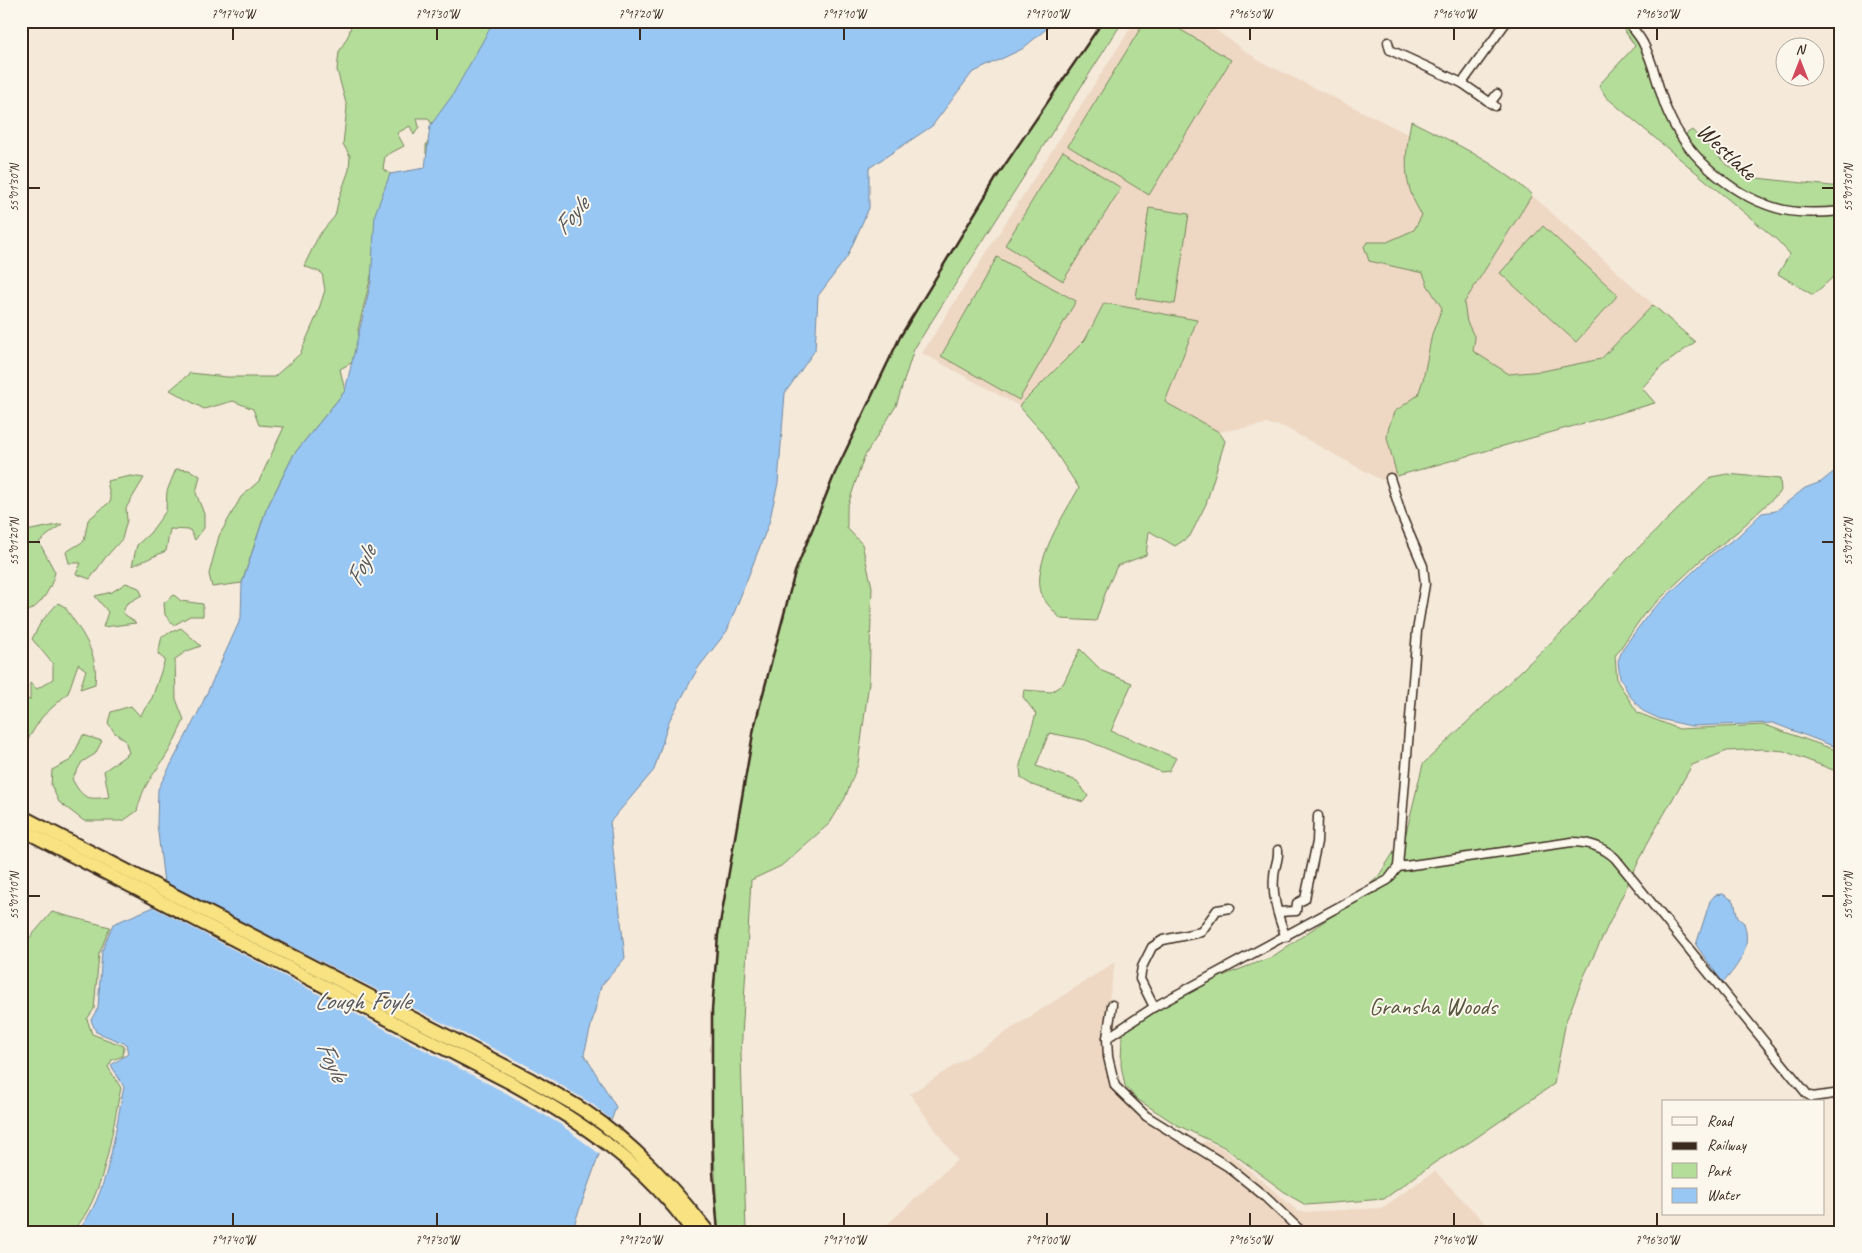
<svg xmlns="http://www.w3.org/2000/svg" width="1862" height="1253" font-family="Caveat,sans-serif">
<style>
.built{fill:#eed8c4}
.green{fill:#b4dd9a;stroke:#78845c}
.water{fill:#99c7f4;stroke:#73889e}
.pier{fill:#f5e9da}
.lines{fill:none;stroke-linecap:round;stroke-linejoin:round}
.minor-casing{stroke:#3b2a1e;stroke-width:11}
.trunk-casing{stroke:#3b2a1e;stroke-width:16}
.minor{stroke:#fbf7ec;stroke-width:8}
.trunk{stroke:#f8e281;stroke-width:12}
.rail{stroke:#3b2a1e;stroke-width:2.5}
.ticks{fill:none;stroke:#3b2a1e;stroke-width:2}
.labels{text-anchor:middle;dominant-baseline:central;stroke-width:4;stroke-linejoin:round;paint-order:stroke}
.street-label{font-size:24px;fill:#3b2a1e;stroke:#fbf7ec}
.park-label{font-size:24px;fill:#59573d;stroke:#fbf7ec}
.water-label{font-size:25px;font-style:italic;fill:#57595e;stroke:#fbf7ec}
.neatline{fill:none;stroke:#3b2a1e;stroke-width:2}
.ticks-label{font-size:12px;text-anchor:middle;fill:#3b2a1e}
</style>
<rect width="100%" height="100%" fill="#f5e9da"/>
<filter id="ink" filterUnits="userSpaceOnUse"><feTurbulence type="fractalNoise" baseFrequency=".02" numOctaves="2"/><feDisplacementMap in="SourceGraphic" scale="10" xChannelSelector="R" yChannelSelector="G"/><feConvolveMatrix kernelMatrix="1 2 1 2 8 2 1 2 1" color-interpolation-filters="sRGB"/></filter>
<g filter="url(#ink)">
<g class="built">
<polygon points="1135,21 1203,21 1258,60 1434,147 1512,177 1695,342 1661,367 1642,388 1655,403 1381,480 1284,427 1267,424 1219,432 1165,403 1197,320 1104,303 1085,340 1019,406 922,353"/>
<polygon points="1115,962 1102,1047 1110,1086 1152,1125 1193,1149 1206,1141 1223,1148 1299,1212 1382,1208 1435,1171 1494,1232 879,1232 957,1160 910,1094"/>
</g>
<g class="green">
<polygon points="352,21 517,21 445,141 426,154 426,145 436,131 428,118 417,118 419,127 414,135 410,126 397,133 404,146 385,156 383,169 391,174 378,247 358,330 364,356 340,369 345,391 294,454 266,510 242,583 212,587 209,574 219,536 241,497 259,481 284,427 259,425 253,409 233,401 204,409 170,390 190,373 227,377 274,377 300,354 317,315 325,290 322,273 304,266 319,235 335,216 339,198 349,170 350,156 343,144 347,107 337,70 339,52 349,34"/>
<polygon points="1103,21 1123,21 914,349 896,406 864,457 847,508 847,528 862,544 872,587 869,682 858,764 845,798 830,823 781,866 751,880 741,1054 746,1232 718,1232 712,1114 712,1010 718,935 754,728 795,572 835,473 900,337 998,175"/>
<polygon points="1145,21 1166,21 1231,60 1149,195 1068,146"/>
<polygon points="1618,21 1623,21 1637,40 1687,143 1686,134 1692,130 1726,164 1747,177 1841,187 1841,270 1813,295 1778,274 1790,254 1777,240 1606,97 1599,85 1635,46"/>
<path d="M1411 121C1453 142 1497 163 1532 195L1464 303 1467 322 1475 338 1473 351 1509 374 1543 371 1601 359 1653 305 1695 342 1661 367 1642 388 1655 403 1397 476 1387 438 1388 430 1394 412 1418 395 1423 380 1432 334 1442 308 1428 286 1423 273 1369 261 1364 246 1368 242H1387L1414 230 1422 215C1401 183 1405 157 1411 121Z"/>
<polygon points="1063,151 1121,188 1063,281 1005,245"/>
<polygon points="1149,208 1189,214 1175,304 1136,298"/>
<polygon points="1543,226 1618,295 1576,342 1500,273"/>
<polygon points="997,257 1076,301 1019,400 941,356"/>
<path d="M1104 303 1197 320 1165 402 1219 432 1225 441 1206 504 1190 536 1175 546 1149 531 1146 555 1117 566 1107 588 1096 621 1061 619C1055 612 1045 603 1042 595 1030 565 1065 513 1079 488L1042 432 1019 406 1085 340Z"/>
<polygon points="176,469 189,470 200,476 196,493 204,514 204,528 195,540 190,530 170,529 166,551 132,566 137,545 150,533 166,511 167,491"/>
<polygon points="1727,474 1780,479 1781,491 1737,532 1701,560 1644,614 1615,656 1617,681 1638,713 1679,729 1765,725 1841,752 1841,773 1784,751 1763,749 1727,751 1692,765 1647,844 1584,976 1566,1021 1554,1084 1470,1142 1437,1161 1384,1199 1306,1205 1290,1196 1224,1147 1177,1125 1137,1099 1125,1086 1121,1065 1122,1034 1159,1008 1201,984 1272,957 1342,909 1378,877 1406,833 1423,764 1563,631 1629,557 1711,477"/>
<polygon points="131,476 144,478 126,508 127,520 122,539 105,558 90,579 76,574 81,563 69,563 66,552 84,541 88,520 111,501 107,481"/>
<path d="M62 524 39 542 55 572C51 589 40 610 21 613V532Z"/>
<polygon points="126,583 139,588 142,595 126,604 123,613 136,623 103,627 108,612 95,596 112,592"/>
<polygon points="174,595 181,601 203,604 203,616 190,616 174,625 165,615 164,603"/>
<path d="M58 603 65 607C81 632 99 652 95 684L80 689 86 670 78 664 68 693 42 717 21 750V698L30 700V683L37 689 53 679V664L32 639 41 622Z"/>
<path d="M181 628 201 646 187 651 175 659 176 699 184 720C178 733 172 747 164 759 149 781 144 784 137 811L123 821H84L59 802 51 785 52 770 71 760 83 735 102 741 95 754 82 762 72 779C83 799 87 800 109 797L104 771 129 753 125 740 115 733 108 723 111 712 131 706 140 716 152 698 165 660 158 654 162 636Z"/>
<polygon points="1080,649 1102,671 1132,683 1111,731 1176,758 1169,771 1161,772 1086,740 1049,733 1036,766 1077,781 1088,796 1083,802 1032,785 1021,778 1020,765 1036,714 1023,697 1024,690 1051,692 1063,684"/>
<path d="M52 912 110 927 99 954 94 1009 87 1019 92 1034 124 1046 123 1056 112 1060 108 1067 121 1088C111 1133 105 1198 72 1232H21V948Z"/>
</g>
<g class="water">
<path d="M494 21H1056L1022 49 972 73 932 126 869 168V208L847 257 818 296 815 350 785 393 778 483 769 523 727 631 698 668 669 721 654 770 610 822 625 958 601 986 584 1054 616 1107 575 1222 578 1232H77C109 1196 114 1133 124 1087L111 1065 128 1054 126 1044 96 1032 91 1020 98 1008 102 951 113 924 154 907 164 883 157 824 158 789 197 715 241 618 242 583 266 510 294 454 345 391 371 282 375 214 390 174 425 168 430 126 452 96Z"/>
<polygon points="1841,466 1841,749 1773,723 1691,726 1660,719 1643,711 1630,696 1620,678 1618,661 1623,648 1651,611 1711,555 1737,537 1762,513 1776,511 1805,488 1821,482"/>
<path d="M1723 894 1734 901 1738 918 1744 923C1752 948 1739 964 1723 983L1696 945 1710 901 1715 895Z"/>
</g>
<polygon class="pier" points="162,881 534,1069 592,1104 613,1121 601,1155 560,1124 508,1094 151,906"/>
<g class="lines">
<defs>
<g id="minor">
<path d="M1627 21C1632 28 1639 35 1643 43 1655 65 1658 92 1669 115 1689 159 1736 199 1784 210 1803 214 1822 213 1841 211"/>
<polyline points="1388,42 1390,50 1462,83 1495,106"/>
<polyline points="1462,83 1507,21"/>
<polyline points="1490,103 1497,94"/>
<path d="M1278 850C1279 860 1274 867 1274 877 1272 896 1279 920 1286 937"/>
<path d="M1398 867 1572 842C1588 842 1603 847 1615 858L1807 1094 1812 1097 1841 1093"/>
<polyline points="1279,912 1296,911 1297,903 1305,899 1317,842 1318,816"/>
<polyline points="1112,1005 1107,1038 1108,1057 1115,1086 1146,1116 1227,1166 1263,1195 1302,1232"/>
<polyline points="1154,1007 1140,979 1142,967 1152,947 1163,940 1201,932 1217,910 1230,908"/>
<polyline points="1107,1038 1154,1007 1388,880 1398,867 1417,631 1425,584 1423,566 1403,519 1390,478"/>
</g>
<g id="trunk">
<path d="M21 816 530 1079C548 1090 568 1100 586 1112 634 1144 672 1186 708 1232"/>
<path d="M21 829 513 1084C582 1122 647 1166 693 1232"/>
</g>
</defs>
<use href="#minor" class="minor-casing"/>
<use href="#trunk" class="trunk-casing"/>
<use href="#minor" class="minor"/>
<use href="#trunk" class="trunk"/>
<polyline class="rail" points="718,1232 713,1172 712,1114 712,1010 718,935 754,728 795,572 835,473 900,337 998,175 1103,21"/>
</g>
</g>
<path class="ticks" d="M233 28V40M437 28V40M640 28V40M844 28V40M1047 28V40M1250 28V40M1454 28V40M1657 28V40M28 188H40M1822 188H1834M28 542H40M1822 542H1834M28 896H40M1822 896H1834M233 1213V1226M437 1213V1226M640 1213V1226M844 1213V1226M1047 1213V1226M1250 1213V1226M1454 1213V1226M1657 1213V1226"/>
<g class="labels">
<g class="street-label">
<text transform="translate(1727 151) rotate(43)">Westlake</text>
</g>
<g class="park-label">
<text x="1433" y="1006">Gransha Woods</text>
</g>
<g class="water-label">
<text transform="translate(571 216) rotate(-50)">Foyle</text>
<text transform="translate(361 566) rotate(-66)">Foyle</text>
<text x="362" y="1001">Lough Foyle</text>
<text transform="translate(332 1061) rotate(65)">Foyle</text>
</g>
</g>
<rect width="1862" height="1253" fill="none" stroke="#fbf7ec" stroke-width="55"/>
<rect x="1662" y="1100" width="162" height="115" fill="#fbf7ec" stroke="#aea59a"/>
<rect x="1672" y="1117" width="25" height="8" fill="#fbf7ec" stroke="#aea59a"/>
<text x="1707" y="1126" font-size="15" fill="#3b2a1e">Road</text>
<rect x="1672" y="1142" width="25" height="8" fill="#3b2a1e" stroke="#aea59a"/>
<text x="1707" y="1150" font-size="15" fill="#3b2a1e">Railway</text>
<rect x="1672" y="1163" width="25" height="15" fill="#b4dd9a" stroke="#aea59a"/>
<text x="1707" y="1176" font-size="15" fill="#3b2a1e">Park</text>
<rect x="1672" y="1188" width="25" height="15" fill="#99c7f4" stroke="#aea59a"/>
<text x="1707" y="1200" font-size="15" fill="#3b2a1e">Water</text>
<g transform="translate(1800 62)"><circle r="24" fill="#fbf7ec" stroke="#aea59a"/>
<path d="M0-4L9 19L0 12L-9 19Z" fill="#d1495b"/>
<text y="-8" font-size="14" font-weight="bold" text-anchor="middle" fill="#3b2a1e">N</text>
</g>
<rect x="28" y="28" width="1806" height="1198" class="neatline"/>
<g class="ticks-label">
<text x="233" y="18">7°17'40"W</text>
<text x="437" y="18">7°17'30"W</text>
<text x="640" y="18">7°17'20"W</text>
<text x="844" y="18">7°17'10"W</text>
<text x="1047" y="18">7°17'00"W</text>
<text x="1250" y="18">7°16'50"W</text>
<text x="1454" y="18">7°16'40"W</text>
<text x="1657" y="18">7°16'30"W</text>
<text transform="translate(14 188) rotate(-90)" y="4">55°01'30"N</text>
<text transform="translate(1848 188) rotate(-90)" y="4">55°01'30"N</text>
<text transform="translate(14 542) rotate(-90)" y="4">55°01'20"N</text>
<text transform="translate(1848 542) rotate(-90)" y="4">55°01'20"N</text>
<text transform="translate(14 896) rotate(-90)" y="4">55°01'10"N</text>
<text transform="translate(1848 896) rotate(-90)" y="4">55°01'10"N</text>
<text x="233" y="1244">7°17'40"W</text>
<text x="437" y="1244">7°17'30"W</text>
<text x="640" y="1244">7°17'20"W</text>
<text x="844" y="1244">7°17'10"W</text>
<text x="1047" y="1244">7°17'00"W</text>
<text x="1250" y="1244">7°16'50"W</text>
<text x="1454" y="1244">7°16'40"W</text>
<text x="1657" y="1244">7°16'30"W</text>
</g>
</svg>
